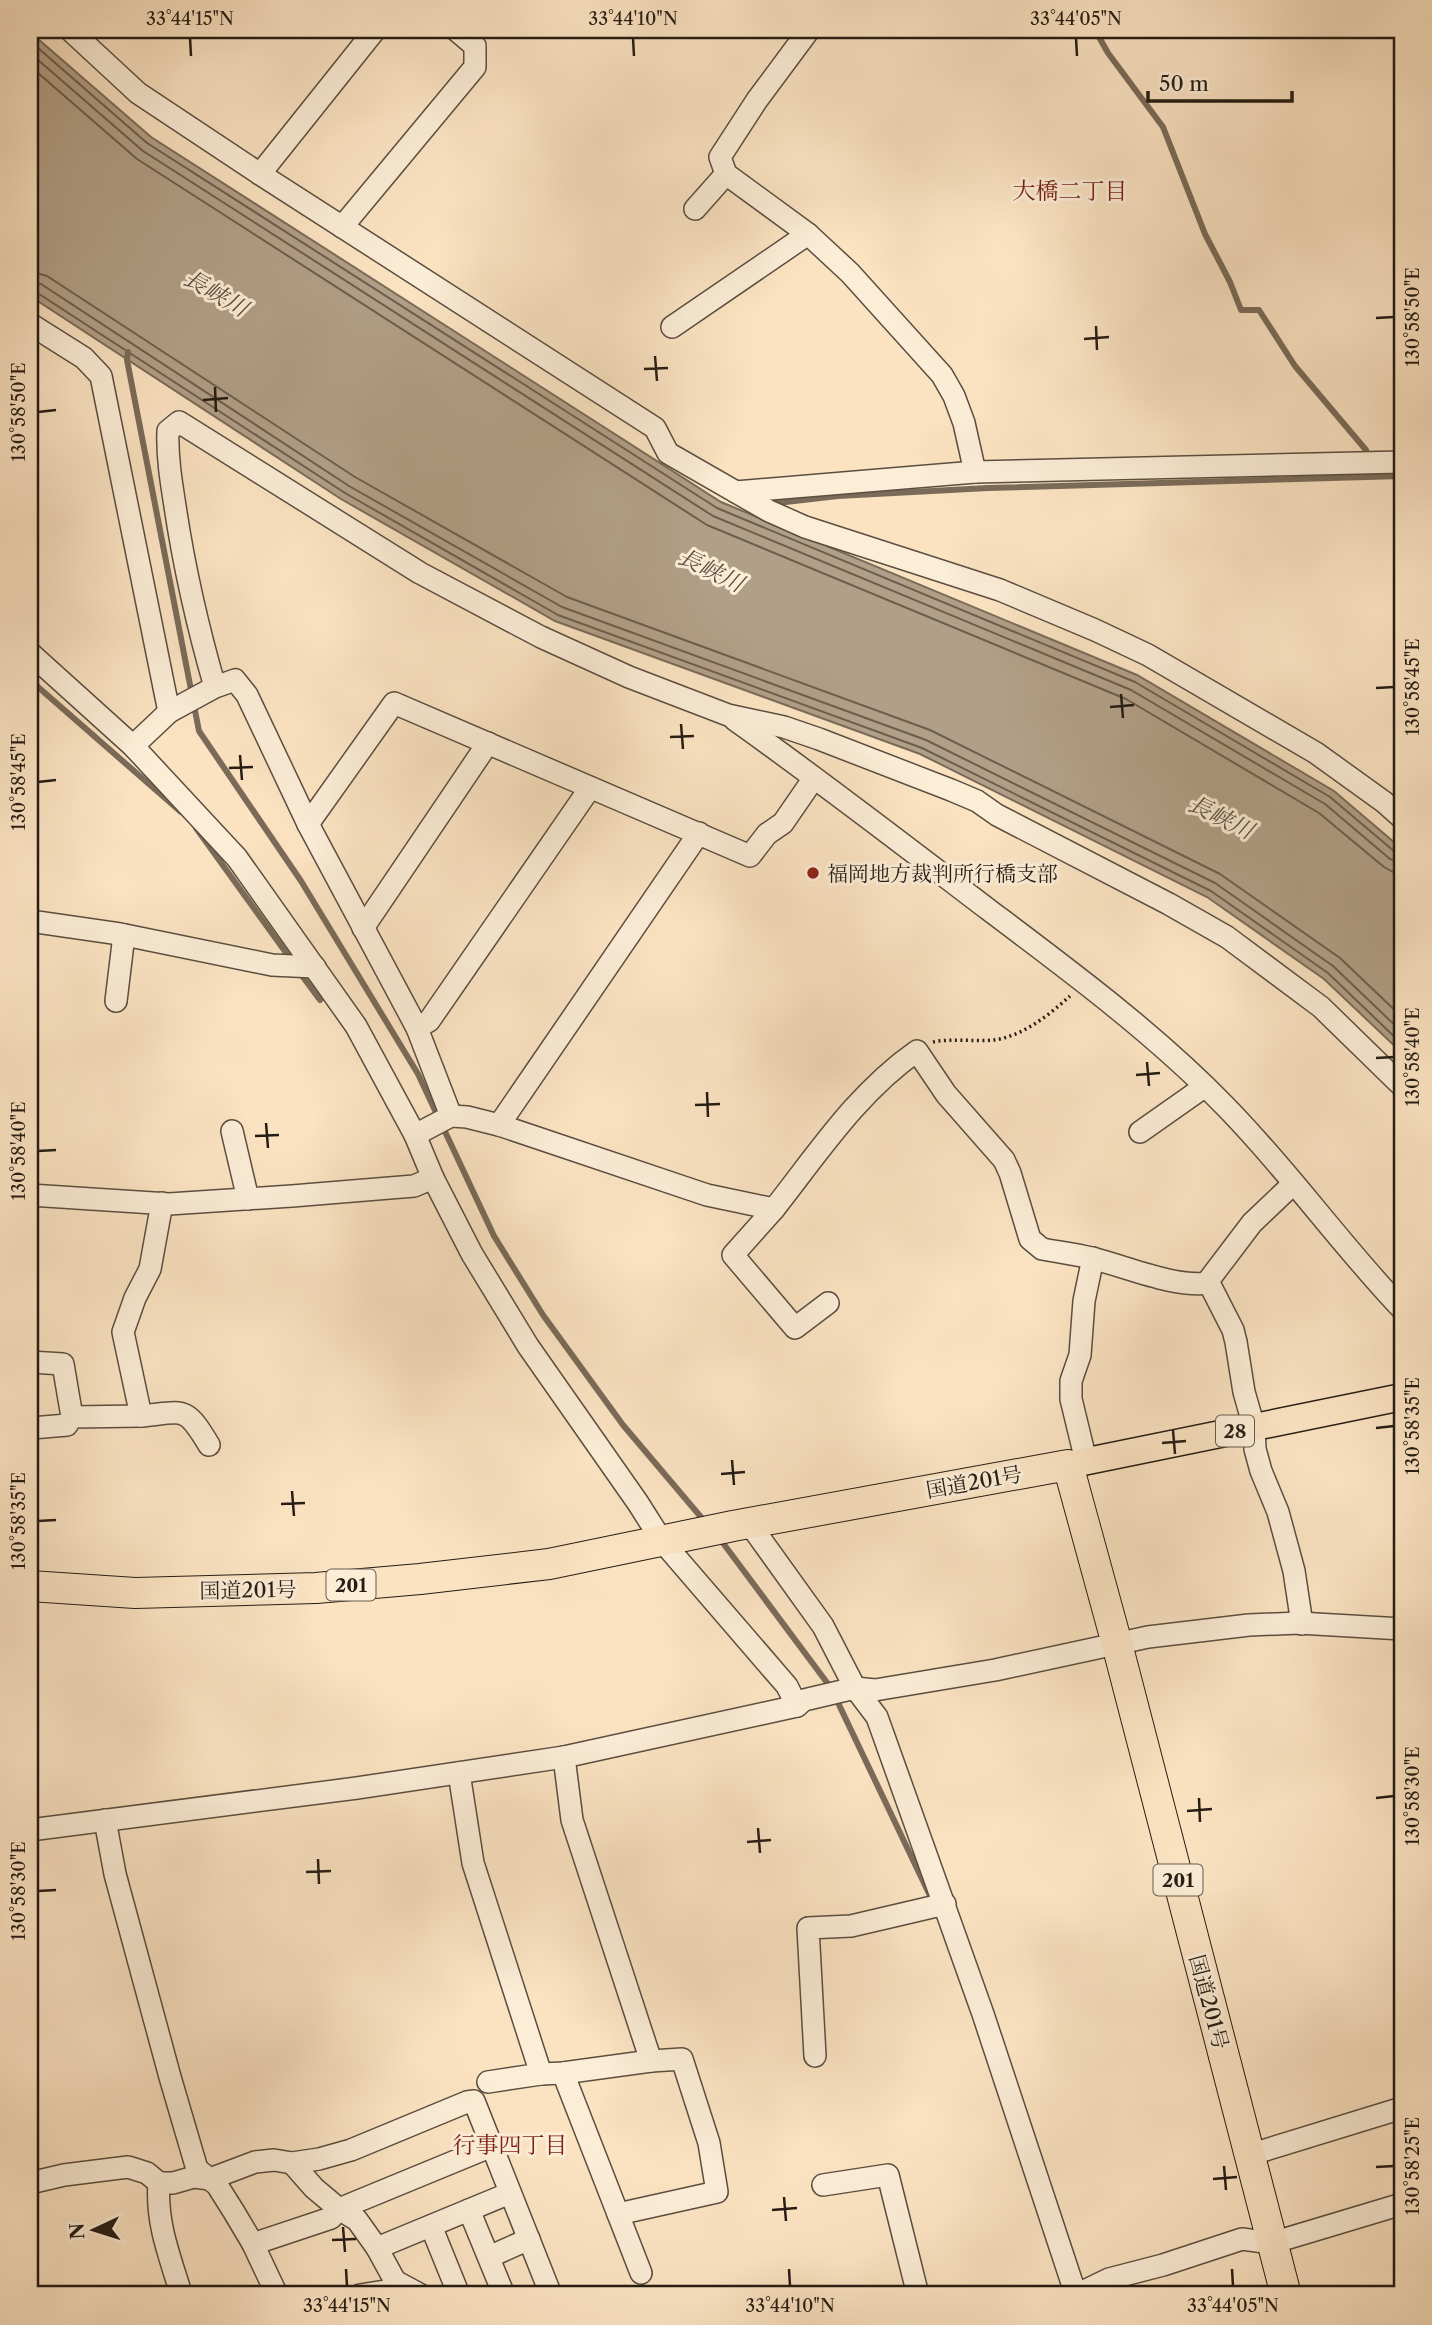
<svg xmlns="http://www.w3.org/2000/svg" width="1432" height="2325" font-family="'Libre Caslon Text','Noto Serif JP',serif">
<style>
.water{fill:#b29f87;stroke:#7a6b59;stroke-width:2}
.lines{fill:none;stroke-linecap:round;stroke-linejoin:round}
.shore{stroke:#6c5e4e;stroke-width:2}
.stream{stroke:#7a6b59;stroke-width:6}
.minor-casing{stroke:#5a4e40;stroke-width:24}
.major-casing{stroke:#251c14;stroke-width:29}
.highway-casing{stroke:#251c14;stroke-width:32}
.path{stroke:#251c14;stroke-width:3.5;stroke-dasharray:2 3.5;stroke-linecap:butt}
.minor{stroke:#fcedd7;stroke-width:21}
.major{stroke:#fbe3c2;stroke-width:26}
.highway{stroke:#fbe3c2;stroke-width:30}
.ticks{fill:none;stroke:#251c14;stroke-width:2.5}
.poi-dot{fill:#8f2418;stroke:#fcedd7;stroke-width:2.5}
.labels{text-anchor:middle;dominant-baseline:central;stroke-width:6;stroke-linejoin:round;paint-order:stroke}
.shield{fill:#fcedd7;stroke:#665b4e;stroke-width:2}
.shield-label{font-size:19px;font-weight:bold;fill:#251c14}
.poi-label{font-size:21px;fill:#251c14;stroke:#fcedd7;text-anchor:start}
.street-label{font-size:21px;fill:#251c14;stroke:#fcedd7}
.neighbourhood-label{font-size:23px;fill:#7a1f14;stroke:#fcedd7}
.water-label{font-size:23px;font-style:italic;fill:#5d5042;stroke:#fcedd7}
.neatline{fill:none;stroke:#251c14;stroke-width:2.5}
.ticks-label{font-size:18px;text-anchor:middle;fill:#251c14}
</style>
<rect width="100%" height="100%" fill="#fbe3c2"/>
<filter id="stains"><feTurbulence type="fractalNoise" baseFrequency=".00286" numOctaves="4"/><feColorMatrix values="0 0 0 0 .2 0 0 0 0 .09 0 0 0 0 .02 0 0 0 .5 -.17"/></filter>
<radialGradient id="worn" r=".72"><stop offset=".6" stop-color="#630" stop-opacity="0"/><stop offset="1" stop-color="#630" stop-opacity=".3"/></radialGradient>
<polygon class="water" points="30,32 151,137 721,502 1137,675 1334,791 1402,849 1402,1053 1324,979 1207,897 920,754 555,621 341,499 30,296"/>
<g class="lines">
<g class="shore">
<polyline points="30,41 147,143 717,508 1135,682 1330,797 1395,852 1402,853"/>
<polyline points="30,53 143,151 713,516 1131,690 1325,804 1390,859 1402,862"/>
<polyline points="30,66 137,159 707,525 1126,699 1319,813 1384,867 1393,872 1402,873"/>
<polyline points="30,271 47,276 355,477 567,597 930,730 1220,874 1340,958 1402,1017"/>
<polyline points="30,282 41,284 349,486 562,607 926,740 1215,883 1333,966 1402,1032"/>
<polyline points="30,291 36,292 345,493 558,615 922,748 1211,891 1328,973 1402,1044"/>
</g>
<g class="stream">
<polyline points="1095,30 1108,53 1163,127 1205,234 1230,282 1241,310 1259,310 1295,366 1366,450 1368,458"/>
<polyline points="128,352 127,360 199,731 301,881 418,1074 494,1236 543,1315 623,1425 706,1523"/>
<polyline points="768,504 838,496 988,488 1402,476"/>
<polyline points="30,680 181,812"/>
<polyline points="196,828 292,961"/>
<polyline points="300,973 320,1000"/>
<polyline points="720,1539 831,1688 933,1902"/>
</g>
<defs>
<g id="minor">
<polyline points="70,30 138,93 260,174 655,428 668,453 769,511 805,527 1000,590 1095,630 1148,655 1316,753 1384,802 1402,818"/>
<polyline points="809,30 757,100 720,157 726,174 808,234 850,273 942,375 954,396 964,423 975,472"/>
<polyline points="260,174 375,30"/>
<polyline points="695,209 726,174"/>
<polyline points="342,227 475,67 475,46 456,30"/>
<polyline points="30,324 84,358 101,376 169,712"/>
<polyline points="672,327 808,234"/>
<polyline points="736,492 975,472 1402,462"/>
<polyline points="30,653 133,746 237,858 356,1026 415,1135 433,1178 472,1254 528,1346 638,1503 662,1541 787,1686 797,1706"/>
<path d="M215 687C198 628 184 567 175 506 171 481 167 456 168 431L179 422 420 573 541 637 629 677 728 715 784 727 819 739 951 790 977 801 997 815 1169 904 1227 937 1321 1007 1402 1086"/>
<path d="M735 720C821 781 905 846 989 910 1070 971 1154 1033 1225 1106 1288 1170 1340 1244 1402 1309"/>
<polyline points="133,746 169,712 215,687 235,680 247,695 308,824 417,1028 451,1116"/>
<polyline points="308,824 394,703 750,856 767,834 783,823 814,778"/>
<polyline points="30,921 120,934 272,965 315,967"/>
<polyline points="363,928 488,743"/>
<polyline points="116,1001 124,935"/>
<polyline points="417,1028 429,1021 590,788"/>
<polyline points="499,1125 699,833"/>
<polyline points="232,1131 248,1199"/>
<polyline points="1140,1132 1204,1087"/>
<path d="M415 1135 451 1116 467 1117 499 1125 707 1195 774 1209C818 1153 858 1092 917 1051L946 1094 1004 1160 1010 1173 1030 1239 1042 1249C1058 1252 1075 1254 1091 1258 1125 1266 1174 1288 1209 1283"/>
<polyline points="1293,1184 1252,1223 1208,1281 1233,1330 1236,1342 1244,1392 1254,1427 1255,1449 1261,1471 1278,1512 1294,1571 1302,1624"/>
<polyline points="30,1195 169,1204 292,1196 414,1186 433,1178"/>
<path d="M162 1203 150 1269 135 1298 123 1332 141 1416C185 1412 185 1405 209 1445"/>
<polyline points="774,1209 733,1255 795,1328 828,1303"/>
<polyline points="30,1362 63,1364 72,1417"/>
<polyline points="32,1428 67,1425 72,1417 141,1416"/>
<polyline points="1086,1461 1071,1399 1071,1381 1080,1355 1084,1301 1093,1258"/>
<polyline points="749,1523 823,1626 855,1688 877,1717 983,2014 1076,2295"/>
<polyline points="459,1773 473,1863 541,2074 488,2082"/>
<polyline points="105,1820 115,1874 170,2077 197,2169 217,2185 234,2212 253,2244 277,2295"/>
<polyline points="30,1830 357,1788 564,1757 797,1706 804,1700 855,1688 875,1690 995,1670 1148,1637 1249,1625 1299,1623 1402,1629"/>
<polyline points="815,2056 808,1928 851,1926 945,1904"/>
<polyline points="563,2073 641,2273"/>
<polyline points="541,2074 563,2073 651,2061 572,1820 564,1757"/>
<polyline points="1249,2155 1402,2108"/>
<polyline points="292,2163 314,2188 339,2209 357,2220 377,2248 395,2281 421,2295"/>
<polyline points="30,2183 64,2175 128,2167 147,2173 159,2183 173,2183 194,2177 210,2179 255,2162 274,2160 292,2163 319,2159 351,2150 467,2102 474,2101 551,2295"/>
<path d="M159 2183C156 2220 168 2252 179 2287L177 2295"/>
<polyline points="823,2185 888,2175 918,2295"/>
<polyline points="469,2210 504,2295"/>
<polyline points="618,2214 717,2192 709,2143 682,2059 651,2061"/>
<polyline points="431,2226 459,2295"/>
<polyline points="253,2244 331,2218 339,2209 492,2146"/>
<polyline points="377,2248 510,2193"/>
<polyline points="489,2257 529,2239"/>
<polyline points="360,2295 385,2291"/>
<polyline points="1076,2295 1109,2279 1163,2265 1242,2239 1272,2243 1402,2204"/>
</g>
<polyline id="major" points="1068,1465 1402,1397"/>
<polyline id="highway" points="30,1586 135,1593 316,1588 420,1579 549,1564 733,1526 1068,1465 1117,1644 1286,2295"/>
</defs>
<use href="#minor" class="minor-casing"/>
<use href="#major" class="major-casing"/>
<use href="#highway" class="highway-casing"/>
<path class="path" d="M933 1042C953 1038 974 1042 994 1040 1023 1036 1049 1015 1070 996"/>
<use href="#minor" class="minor"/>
<use href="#major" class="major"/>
<use href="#highway" class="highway"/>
</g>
<path class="ticks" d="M190 38 191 56M633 38 634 56M1076 38 1077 56M1376 318 1394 317M1096 326 1097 350M1084 339 1109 337M655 356 657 381M644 369 668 368M215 387 216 412M203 400 228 398M38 412 56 410M1376 688 1394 687M1121 694 1123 718M1110 707 1134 705M681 724 683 749M670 737 694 736M240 755 242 780M229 768 253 767M38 782 56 780M1376 1058 1394 1057M1147 1062 1149 1086M1136 1075 1160 1073M707 1092 708 1117M695 1105 720 1104M266 1123 268 1148M255 1136 279 1135M38 1151 56 1150M1376 1428 1394 1426M1173 1430 1175 1454M1162 1443 1186 1441M732 1460 734 1485M721 1474 745 1472M292 1491 294 1516M281 1504 305 1503M38 1521 56 1520M1199 1798 1200 1822M1376 1798 1394 1796M1187 1811 1212 1809M758 1828 760 1853M747 1842 771 1840M318 1859 319 1884M306 1872 331 1871M38 1891 56 1890M1224 2166 1226 2190M1376 2167 1394 2166M1213 2179 1237 2177M784 2197 786 2221M772 2210 797 2208M343 2227 345 2252M332 2240 356 2239M346 2269 347 2286M789 2269 790 2286M1232 2269 1233 2286"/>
<circle class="poi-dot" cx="813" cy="873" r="7"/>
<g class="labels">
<g class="shield">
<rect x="1216" y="1415.5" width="38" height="31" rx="5"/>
<rect x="326.5" y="1569.5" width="49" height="31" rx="5"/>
<rect x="1153.5" y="1864.5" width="49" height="31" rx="5"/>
</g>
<g class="shield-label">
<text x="1235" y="1431">28</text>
<text x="351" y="1585">201</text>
<text x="1178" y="1880">201</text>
</g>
<g class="poi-label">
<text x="827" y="873">福岡地方裁判所行橋支部</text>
</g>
<g class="street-label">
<text transform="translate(974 1482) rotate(-10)">国道201号</text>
<text transform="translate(248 1590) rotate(-1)">国道201号</text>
<text transform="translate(1209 2002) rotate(75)">国道201号</text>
</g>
<g class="neighbourhood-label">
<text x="1070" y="191">大橋二丁目</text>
<text x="510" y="2145">行事四丁目</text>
</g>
<g class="water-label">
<text transform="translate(216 293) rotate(30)">長峡川</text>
<text transform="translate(711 570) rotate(26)">長峡川</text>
<text transform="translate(1221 817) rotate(26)">長峡川</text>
</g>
</g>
<rect width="1432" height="2325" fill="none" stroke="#fbe3c2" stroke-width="77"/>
<g transform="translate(94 2230) rotate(266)" stroke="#fcedd7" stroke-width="5" paint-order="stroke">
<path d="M0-5L12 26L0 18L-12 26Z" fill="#251c14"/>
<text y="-10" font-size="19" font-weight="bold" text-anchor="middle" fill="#251c14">N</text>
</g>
<path d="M1148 91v10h144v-10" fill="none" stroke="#251c14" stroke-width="3.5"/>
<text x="1159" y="91" font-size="21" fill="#251c14" stroke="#fcedd7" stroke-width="5" paint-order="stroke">50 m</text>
<rect x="38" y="38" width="1356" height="2248" class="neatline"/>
<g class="ticks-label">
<text x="190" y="25">33°44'15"N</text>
<text x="633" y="25">33°44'10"N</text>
<text x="1076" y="25">33°44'05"N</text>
<text transform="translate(1413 317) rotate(-90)" y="6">130°58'50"E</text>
<text transform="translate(19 412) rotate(-90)" y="6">130°58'50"E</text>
<text transform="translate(1413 687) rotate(-90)" y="6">130°58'45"E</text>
<text transform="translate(19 782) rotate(-90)" y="6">130°58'45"E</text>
<text transform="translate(1413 1057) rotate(-90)" y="6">130°58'40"E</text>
<text transform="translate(19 1151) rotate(-90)" y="6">130°58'40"E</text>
<text transform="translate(1413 1426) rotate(-90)" y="6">130°58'35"E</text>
<text transform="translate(19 1521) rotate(-90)" y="6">130°58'35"E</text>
<text transform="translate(1413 1796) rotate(-90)" y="6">130°58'30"E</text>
<text transform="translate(19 1891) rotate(-90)" y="6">130°58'30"E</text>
<text transform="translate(1413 2166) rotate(-90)" y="6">130°58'25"E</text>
<text x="347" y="2312">33°44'15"N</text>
<text x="790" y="2312">33°44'10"N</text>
<text x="1233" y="2312">33°44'05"N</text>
</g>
<rect width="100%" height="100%" filter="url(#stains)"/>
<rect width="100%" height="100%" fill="url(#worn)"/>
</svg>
